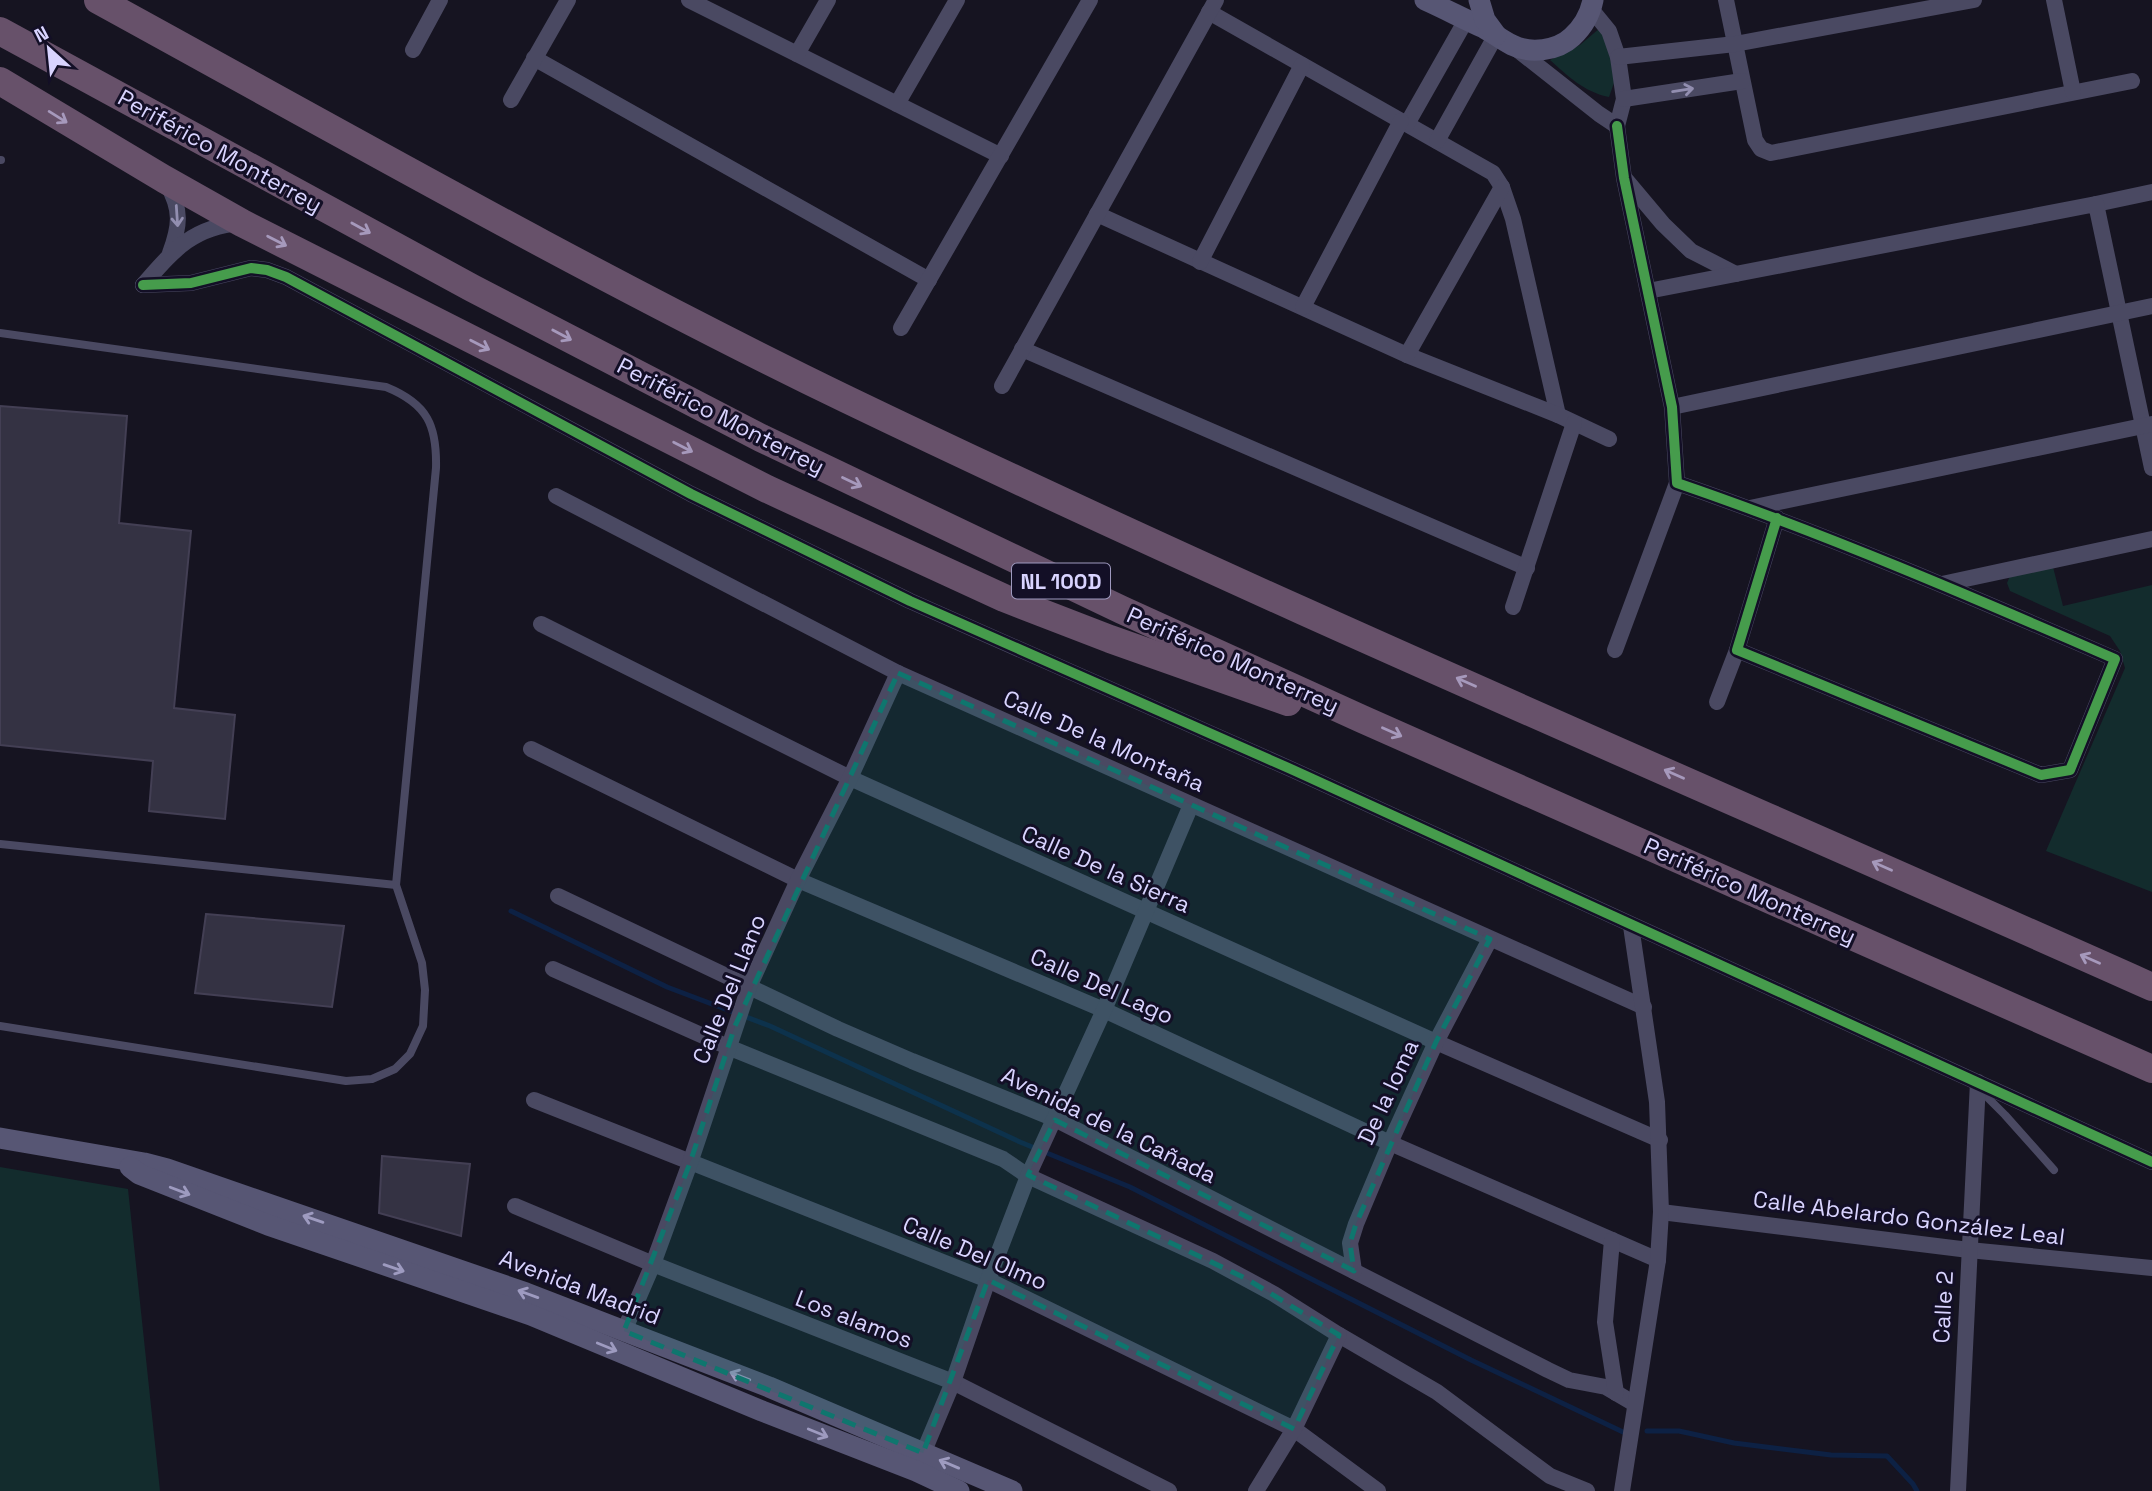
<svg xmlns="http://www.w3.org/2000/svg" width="2152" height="1491" font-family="'Space Grotesk',sans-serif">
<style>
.green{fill:#132c2d}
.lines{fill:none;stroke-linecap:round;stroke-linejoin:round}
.stream{stroke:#0d2144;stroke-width:5}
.building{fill:#343243;stroke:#433f54;stroke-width:2}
.lane{stroke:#4a4962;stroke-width:8}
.street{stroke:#4a4962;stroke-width:16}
.secondary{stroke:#575674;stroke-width:21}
.highway{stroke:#67516a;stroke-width:28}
.cycleway-casing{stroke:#130f26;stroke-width:15}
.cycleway{stroke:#469c4c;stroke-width:10}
.oneway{stroke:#928eb0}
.oneway2{stroke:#a699bc}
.oneway3{stroke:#9e9bc0}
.marked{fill:#0f766e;fill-opacity:0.2;stroke:#0f766e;stroke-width:5;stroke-dasharray:14 9;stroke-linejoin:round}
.labels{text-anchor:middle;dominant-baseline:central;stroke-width:6;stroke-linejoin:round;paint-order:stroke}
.shield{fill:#130f26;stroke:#9e99be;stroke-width:2}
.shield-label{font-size:21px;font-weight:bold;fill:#d9d4ff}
.street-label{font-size:23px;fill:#d9d4ff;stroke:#130f26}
</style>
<rect width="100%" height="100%" fill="#161421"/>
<g class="green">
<path d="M1600 28 1607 43 1615 80 1609 97C1584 92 1568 76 1550 60L1580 45Z"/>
<polygon points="2053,567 2063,606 2152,585 2152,892 2046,851 2125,668 2120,651 2110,636 2010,591 2007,583 2010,576"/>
<polygon points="0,1167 128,1189 160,1491 0,1491"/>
</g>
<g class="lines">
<g class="stream">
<polyline points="511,911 667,987 770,1026 1020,1142 1130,1187 1471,1360 1623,1432"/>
<polyline points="1647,1431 1679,1431 1734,1443 1831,1455 1887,1456 1913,1484 1917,1491"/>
</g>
</g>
<g class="building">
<polygon points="0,406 127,416 119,523 191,531 174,708 235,715 225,819 149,811 153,761 0,745"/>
<polygon points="206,914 344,926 332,1007 195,993"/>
<polygon points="382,1156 470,1164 461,1236 379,1213"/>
</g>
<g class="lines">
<g class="lane">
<polyline points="0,160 1,160"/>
<path d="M0 333 386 387C428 404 437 426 436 468L396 885 422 963 425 990 423 1026 410 1054 395 1069 372 1079 346 1081 0 1026"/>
<polyline points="0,844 396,885"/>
<polyline points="1978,1088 2005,1115 2054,1170"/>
</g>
<g class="street">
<polyline points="689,0 1001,156"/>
<polyline points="1726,0 1755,140 1761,149 1771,153 2132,81"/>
<polyline points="2054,0 2073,92"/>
<polyline points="1209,12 1493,173 1502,187 1513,219 1558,415"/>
<polyline points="1514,47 1599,114 1617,126 1624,99 1618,57 1609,31 1591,9"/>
<polyline points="413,50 440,0"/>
<polyline points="797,54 828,0"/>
<polyline points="1618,57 1735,44 1974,0"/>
<polyline points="534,58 929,280"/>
<polyline points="1624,99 1742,81"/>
<polyline points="511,100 568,0"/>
<polyline points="897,104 957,0"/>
<polyline points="1407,124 1466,20"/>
<path d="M1617 126 1624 178 1672 407 1677 483C1826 534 1970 596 2115 659L2070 770 2041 775 1737 650 1777 518"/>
<polyline points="1437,141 1496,35"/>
<polyline points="1626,180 1663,224 1691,251 1736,274"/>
<path d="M167 184C182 210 180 226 170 253"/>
<polyline points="2096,204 2152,192"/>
<polyline points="1097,214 1407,355 1558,415 1609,439"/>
<polyline points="1200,262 1302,65"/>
<polyline points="143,285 191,283 251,268 267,270 286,277 691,494 910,601 1293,770 2152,1162"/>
<path d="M143 285C173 251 192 227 240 223"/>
<polyline points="1648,291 2096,204 2152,468"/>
<polyline points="1303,307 1401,121"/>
<polyline points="901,328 1090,0"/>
<polyline points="1022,349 1527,568"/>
<polyline points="1407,355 1502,187"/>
<polyline points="1002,386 1216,0"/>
<polyline points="1672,407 2152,306"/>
<polyline points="556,496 898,673 1644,1007"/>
<polyline points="1750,508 2152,424"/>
<polyline points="1942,584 2152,539"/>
<polyline points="1513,607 1574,423"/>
<polyline points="541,624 850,778 1436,1042 1660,1140"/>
<polyline points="1615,650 1677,483"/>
<polyline points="1717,702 1737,650"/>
<polyline points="531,749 798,880 1104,1010 1390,1143 1658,1260"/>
<polyline points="558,896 838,1029 912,1061 1055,1119 1548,1370 1569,1380 1606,1387 1635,1404"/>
<polyline points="553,969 728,1047 1003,1159 1028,1176 1213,1261 1274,1294 1339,1335 1437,1392 1550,1476 1587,1491"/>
<polyline points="534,1100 988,1280 1294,1429 1378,1491"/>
<polyline points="515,1206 653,1264 953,1382 1169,1491"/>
<polyline points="1661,1212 1969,1250 2152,1268"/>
<polyline points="1612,1240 1605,1322 1616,1393"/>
<polyline points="1354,1271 1350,1243 1356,1224 1390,1143 1436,1042 1490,939"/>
<polyline points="624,1331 653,1264 690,1163 749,987 798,880 850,778 898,673"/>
<polyline points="919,1463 953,1382 988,1280 1028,1176 1104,1010 1191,805"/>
<polyline points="1256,1491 1294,1429 1339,1335"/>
<polyline points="1622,1491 1658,1260 1661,1212 1657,1102 1631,926"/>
<polyline points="1958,1491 1978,1082"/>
</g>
<g class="secondary">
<path d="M1425 0C1445 9 1464 19 1484 28 1493 33 1502 40 1512 45 1530 54 1557 51 1572 37 1583 27 1590 15 1593 0"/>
<polyline points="1479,0 1485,20 1496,35"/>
<polyline points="0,1138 144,1163 167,1169 526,1293 769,1387 1012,1491"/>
<polyline points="130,1167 139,1174 268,1225 531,1315 762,1411 916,1471 959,1491"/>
</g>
<g class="highway">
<path d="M98 0C346 136 592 276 846 399 1276 606 1716 792 2152 987"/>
<polyline points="0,31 472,288 761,438 1122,610 1362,719 2152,1069"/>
<polyline points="0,81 164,179 242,223 767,489 1004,598 1110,639 1288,702"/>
</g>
<defs>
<g id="cycleway">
<path d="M1617 126 1624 178 1672 407 1677 483C1826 534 1970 596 2115 659L2070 770 2041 775 1737 650 1777 518"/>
<polyline points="143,285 191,283 251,268 267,270 286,277 691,494 910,601 1293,770 2152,1162"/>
</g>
</defs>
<use href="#cycleway" class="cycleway-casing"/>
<use href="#cycleway" class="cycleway"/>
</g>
<defs><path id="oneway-shaft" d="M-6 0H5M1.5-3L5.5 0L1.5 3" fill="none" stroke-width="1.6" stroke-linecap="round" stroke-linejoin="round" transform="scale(1.75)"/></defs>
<g class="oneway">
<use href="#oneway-shaft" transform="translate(1683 90) rotate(-9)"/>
<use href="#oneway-shaft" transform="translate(177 216) rotate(86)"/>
</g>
<g class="oneway2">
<use href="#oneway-shaft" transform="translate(58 117) rotate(32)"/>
<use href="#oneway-shaft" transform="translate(361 228) rotate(29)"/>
<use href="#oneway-shaft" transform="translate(277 241) rotate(27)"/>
<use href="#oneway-shaft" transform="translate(562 335) rotate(28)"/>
<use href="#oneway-shaft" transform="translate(480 345) rotate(27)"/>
<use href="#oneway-shaft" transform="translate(683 447) rotate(27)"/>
<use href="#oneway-shaft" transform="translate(852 482) rotate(25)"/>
<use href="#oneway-shaft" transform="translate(1466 682) rotate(-156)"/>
<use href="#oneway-shaft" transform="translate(1392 732) rotate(24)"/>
<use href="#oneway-shaft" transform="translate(1674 774) rotate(-156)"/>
<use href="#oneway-shaft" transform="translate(1882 866) rotate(-156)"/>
<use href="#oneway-shaft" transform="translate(2090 959) rotate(-156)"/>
</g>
<g class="oneway3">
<use href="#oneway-shaft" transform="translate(180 1191) rotate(21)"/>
<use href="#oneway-shaft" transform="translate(313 1219) rotate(-161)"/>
<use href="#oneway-shaft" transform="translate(394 1268) rotate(19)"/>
<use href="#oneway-shaft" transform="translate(528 1294) rotate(-160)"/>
<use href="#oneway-shaft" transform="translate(607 1347) rotate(22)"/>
<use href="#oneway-shaft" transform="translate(740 1376) rotate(-159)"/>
<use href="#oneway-shaft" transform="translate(818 1433) rotate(22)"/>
<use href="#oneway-shaft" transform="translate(949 1464) rotate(-157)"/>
</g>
<path class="marked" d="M898 673 1490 939 1436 1042 1356 1224 1350 1243 1354 1271 1055 1120 1028 1175 1245 1278 1339 1335 1294 1429 988 1280 923 1453 624 1331 690 1163 735 1026Z"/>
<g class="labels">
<rect class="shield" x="1012" y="563.5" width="98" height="35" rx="5"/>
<g class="shield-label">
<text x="1061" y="581">NL 100D</text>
</g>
<g class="street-label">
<text transform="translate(220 151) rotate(29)">Periférico Monterrey</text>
<text transform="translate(721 416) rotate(27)">Periférico Monterrey</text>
<text transform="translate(1233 660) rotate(24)">Periférico Monterrey</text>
<text transform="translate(1104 741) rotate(24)">Calle De la Montaña</text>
<text transform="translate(1106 869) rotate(24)">Calle De la Sierra</text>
<text transform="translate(1750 891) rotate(24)">Periférico Monterrey</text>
<text transform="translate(1102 986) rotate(24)">Calle Del Lago</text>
<text transform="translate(729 989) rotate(-68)">Calle Del Llano</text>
<text transform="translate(1388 1092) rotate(-65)">De la loma</text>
<text transform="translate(1109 1125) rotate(26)">Avenida de la Cañada</text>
<text transform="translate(1909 1218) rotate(7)">Calle Abelardo González Leal</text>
<text transform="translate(975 1253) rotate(23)">Calle Del Olmo</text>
<text transform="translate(580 1287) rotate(21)">Avenida Madrid</text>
<text transform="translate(1943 1307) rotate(-87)">Calle 2</text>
<text transform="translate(854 1319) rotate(21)">Los alamos</text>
</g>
</g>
<g transform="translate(49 49) rotate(333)" stroke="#130f26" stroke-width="5" paint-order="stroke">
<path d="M0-5L12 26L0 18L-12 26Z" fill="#d9d4ff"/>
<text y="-10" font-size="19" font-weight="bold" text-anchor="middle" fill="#d9d4ff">N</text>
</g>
</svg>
